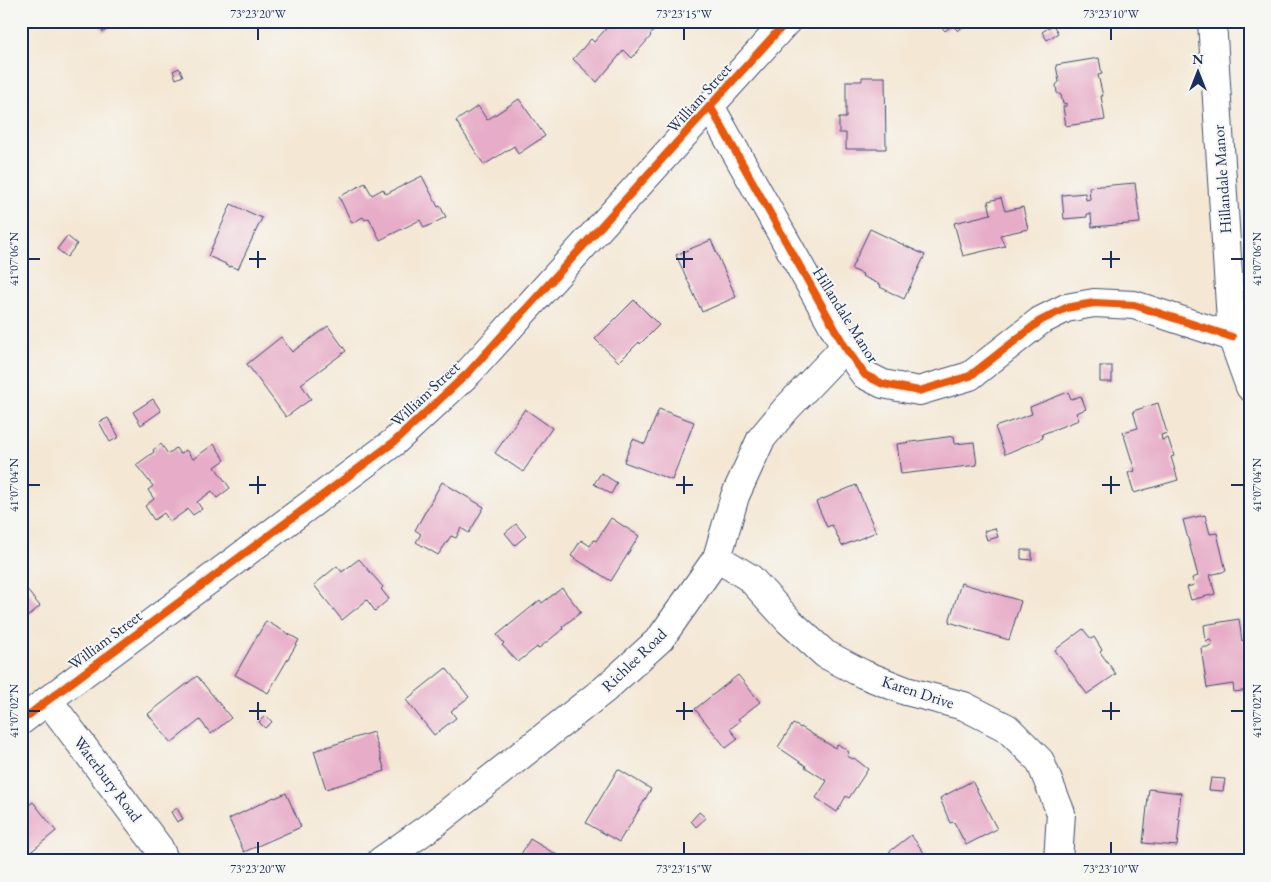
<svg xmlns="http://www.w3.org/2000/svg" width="1271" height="882" font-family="'EB Garamond',serif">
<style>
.building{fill:#e7acc7}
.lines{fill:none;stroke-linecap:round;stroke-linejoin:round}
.minor-casing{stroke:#3c4b70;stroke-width:30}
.tertiary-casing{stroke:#3c4b70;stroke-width:30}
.minor{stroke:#fff;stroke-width:28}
.tertiary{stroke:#fff;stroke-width:28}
.cycleway-casing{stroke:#f6f6f2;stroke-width:11}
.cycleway{stroke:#e8590c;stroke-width:8}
.ticks{fill:none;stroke:#1b2f5e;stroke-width:2}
.labels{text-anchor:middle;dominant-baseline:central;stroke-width:4;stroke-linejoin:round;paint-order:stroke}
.street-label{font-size:16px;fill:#1b2f5e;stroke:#f6f6f2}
.neatline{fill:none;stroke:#1b2f5e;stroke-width:2}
.ticks-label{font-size:12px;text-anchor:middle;fill:#1b2f5e}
</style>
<rect width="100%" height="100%" fill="#f6f6f2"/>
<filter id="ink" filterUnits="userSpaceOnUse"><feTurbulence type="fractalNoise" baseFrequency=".02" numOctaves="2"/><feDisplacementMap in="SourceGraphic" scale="10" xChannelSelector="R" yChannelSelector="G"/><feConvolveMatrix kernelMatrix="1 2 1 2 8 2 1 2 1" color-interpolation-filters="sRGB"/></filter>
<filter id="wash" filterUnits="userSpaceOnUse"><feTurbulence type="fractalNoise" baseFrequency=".0096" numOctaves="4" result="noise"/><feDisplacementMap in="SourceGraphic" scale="20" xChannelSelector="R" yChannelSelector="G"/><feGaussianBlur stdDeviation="1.12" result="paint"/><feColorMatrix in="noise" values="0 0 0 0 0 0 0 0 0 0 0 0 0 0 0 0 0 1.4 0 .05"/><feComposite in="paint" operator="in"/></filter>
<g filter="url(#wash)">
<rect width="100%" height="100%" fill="#f4e8d5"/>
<g id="blocks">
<g class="building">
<polygon points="97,21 111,21 114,26 103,32"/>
<polygon points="613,21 662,21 650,35 651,36 632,58 624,50 597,82 573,59 591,39 594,42"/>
<polygon points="936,21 968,21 958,31 952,25 945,31"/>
<polygon points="1053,25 1058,33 1047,40 1042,32"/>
<polygon points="1099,58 1102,74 1098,75 1103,96 1101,96 1105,120 1066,126 1063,107 1066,106 1066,103 1063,104 1061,95 1057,93 1056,85 1059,82 1056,65"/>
<polygon points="179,68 183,76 176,79 173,71"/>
<polygon points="862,77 885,77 886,149 846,149 846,133 839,133 839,118 846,118 846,81 862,81"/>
<polygon points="519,99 545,136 518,154 514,146 484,165 456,121 478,106 487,120"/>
<polygon points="422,176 438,207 440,206 446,217 424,228 420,220 380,240 369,218 365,220 363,217 352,223 339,197 365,183 372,195 383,189 386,194"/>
<polygon points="1135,183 1140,223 1092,227 1091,214 1087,214 1087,217 1064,219 1062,195 1085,193 1086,200 1090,199 1089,187"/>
<polygon points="1001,198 1005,211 1023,207 1028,229 1000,235 1005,246 963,256 954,223 991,214 988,201"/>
<polygon points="231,204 262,218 238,269 230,266 230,267 225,265 226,264 208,256"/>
<polygon points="870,229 925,255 904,299 880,287 881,285 862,276 863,274 851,269"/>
<polygon points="67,236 77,244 67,257 57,249"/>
<polygon points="711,240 736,297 702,312 676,255"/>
<polygon points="634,300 659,325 640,344 639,342 619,362 595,339"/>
<polygon points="328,326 346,351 301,384 311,399 286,417 247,364 281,337 292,352"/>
<rect x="1100" y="366" width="12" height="16"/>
<polygon points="1068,392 1071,399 1081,396 1086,409 1076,413 1079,420 1042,434 1043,438 1005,454 995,427 1032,414 1030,407"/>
<polygon points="153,399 161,411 141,425 133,412"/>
<polygon points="1158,403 1167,433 1161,435 1162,440 1168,438 1174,456 1171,457 1178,480 1134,493 1128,473 1135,471 1123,432 1138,428 1133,411"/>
<polygon points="525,409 552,428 523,472 495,453"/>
<polygon points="659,409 694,422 672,480 624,462 633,439 645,444"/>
<polygon points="108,418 119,437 110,442 99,422"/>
<polygon points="954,436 955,444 974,442 977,465 901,474 897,444"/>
<polygon points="161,444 168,454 176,448 180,454 186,450 193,459 214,444 225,460 215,467 230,488 217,498 212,491 197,502 202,509 193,515 188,509 170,522 164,513 154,520 145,506 154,499 148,490 153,486 136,465 154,452 153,450"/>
<polygon points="601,473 617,483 611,494 594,484"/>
<polygon points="442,482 484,507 469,533 461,528 456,538 451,536 438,555 416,542 421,534 415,530"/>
<polygon points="856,485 876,532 842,546 832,525 827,527 816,502"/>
<polygon points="1205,515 1210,534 1217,533 1226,571 1210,575 1215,594 1191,600 1187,587 1194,585 1192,578 1198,576 1183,520"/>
<polygon points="611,518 639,536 611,581 571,556 581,540 590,546 594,540 596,541"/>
<polygon points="516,524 526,536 515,545 505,533"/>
<polygon points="995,528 998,537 987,540 984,531"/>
<polygon points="1021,550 1032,550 1032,560 1021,559"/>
<polygon points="359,559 383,587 381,589 389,599 375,611 367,600 342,620 314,585 337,566 342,572"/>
<polygon points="21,583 40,606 21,622"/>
<polygon points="961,583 1021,601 1009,640 949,622"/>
<polygon points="562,588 581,612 562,627 563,629 538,649 537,647 518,662 502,645 504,643 497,635 540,600 542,603"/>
<polygon points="1239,619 1242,641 1244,640 1246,654 1248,654 1249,660 1247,661 1250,690 1234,692 1233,684 1207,688 1201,648 1212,646 1211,640 1206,641 1204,625"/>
<polygon points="266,621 299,640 268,693 235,675"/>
<polygon points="1083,629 1091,639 1094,637 1102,650 1100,652 1116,674 1087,694 1055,650"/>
<polygon points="446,668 469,697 451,711 456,718 434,735 406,700"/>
<polygon points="738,675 760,702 738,719 740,721 730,729 738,739 726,748 695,709"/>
<polygon points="197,676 231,718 211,734 200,720 171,743 148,714"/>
<polygon points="266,715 272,722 265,728 259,722"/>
<polygon points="793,724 801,728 801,727 835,748 838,744 849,752 847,756 853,759 854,758 868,769 849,798 846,796 837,812 816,798 827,781 805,767 806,766 778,747"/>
<polygon points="373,732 385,771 326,789 314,751"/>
<polygon points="618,769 651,789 626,832 625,832 619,842 586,823"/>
<polygon points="1211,778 1225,779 1223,791 1209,790"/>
<polygon points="972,781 997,829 966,845 954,822 950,823 940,798"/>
<polygon points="1149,789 1181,793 1178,819 1180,819 1177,846 1143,843"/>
<polygon points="286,793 301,827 244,852 229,819 274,797 275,798"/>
<polygon points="33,802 56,831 21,860 21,811"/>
<polygon points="177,808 183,819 177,822 171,812"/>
<polygon points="699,812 706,818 696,827 691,821"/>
<polygon points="911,835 930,861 881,861 891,853 889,852"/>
<polygon points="530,839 562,858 561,861 517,861"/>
</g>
</g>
</g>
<g filter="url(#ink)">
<use href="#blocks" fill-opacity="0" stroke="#3c4b70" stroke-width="1"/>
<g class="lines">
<defs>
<g id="minor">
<polyline points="1212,21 1232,337 1250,387"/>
<polyline points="710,106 845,347 865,375 883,384 919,391 970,376 1040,321 1066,308 1094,303 1134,305 1232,337"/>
<polyline points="717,558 750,578 789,621 825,654 863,674 906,691 964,706 1007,728 1040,761 1061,813 1058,861"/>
<polyline points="48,700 159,848 165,861"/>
<polyline points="381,861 431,826 605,689 660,639 717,558 735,496 761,439 786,409 845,347"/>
</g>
<polyline id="tertiary" points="21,721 48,700 394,442 469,372 787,21"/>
</defs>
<use href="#minor" class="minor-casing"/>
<use href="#tertiary" class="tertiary-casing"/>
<use href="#minor" class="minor"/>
<use href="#tertiary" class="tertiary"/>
<defs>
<g id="cycleway">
<polyline points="710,106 845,347 865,375 883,384 919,391 970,376 1040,321 1066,308 1094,303 1134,305 1232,337"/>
<polyline points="21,721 48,700 394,442 469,372 787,21"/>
</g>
</defs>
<use href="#cycleway" class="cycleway-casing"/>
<use href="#cycleway" class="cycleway"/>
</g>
</g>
<path class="ticks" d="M258 28V40M684 28V40M1111 28V40M258 251V268M684 251V268M1111 251V268M28 259H40M249 259H266M676 259H693M1102 259H1120M1231 259H1244M258 476V494M684 476V494M1111 476V494M28 485H40M249 485H266M676 485H693M1102 485H1120M1231 485H1244M258 702V720M684 702V720M1111 702V720M28 711H40M249 711H266M676 711H693M1102 711H1120M1231 711H1244M258 842V854M684 842V854M1111 842V854"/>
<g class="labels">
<g class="street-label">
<text transform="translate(699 98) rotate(-48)">William Street</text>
<text transform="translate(1222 179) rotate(-94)">Hillandale Manor</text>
<text transform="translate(846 315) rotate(58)">Hillandale Manor</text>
<text transform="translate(425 394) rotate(-43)">William Street</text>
<text transform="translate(105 640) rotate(-37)">William Street</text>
<text transform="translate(634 660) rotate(-44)">Richlee Road</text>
<text transform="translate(918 692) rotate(18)">Karen Drive</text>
<text transform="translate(108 779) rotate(53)">Waterbury Road</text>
</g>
</g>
<rect width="1271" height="882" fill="none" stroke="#f6f6f2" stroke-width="55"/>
<g transform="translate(1198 72)" stroke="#f6f6f2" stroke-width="4" paint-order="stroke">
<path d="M0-4L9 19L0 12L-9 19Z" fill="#1b2f5e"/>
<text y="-8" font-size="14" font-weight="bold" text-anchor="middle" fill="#1b2f5e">N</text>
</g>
<rect x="28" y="28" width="1216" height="826" class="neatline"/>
<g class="ticks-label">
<text x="258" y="18">73°23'20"W</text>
<text x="684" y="18">73°23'15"W</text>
<text x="1111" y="18">73°23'10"W</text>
<text transform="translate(14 259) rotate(-90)" y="4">41°07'06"N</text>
<text transform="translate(1257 259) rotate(-90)" y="4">41°07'06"N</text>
<text transform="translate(14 485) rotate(-90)" y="4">41°07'04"N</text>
<text transform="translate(1257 485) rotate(-90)" y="4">41°07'04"N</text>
<text transform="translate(14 711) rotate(-90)" y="4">41°07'02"N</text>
<text transform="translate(1257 711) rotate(-90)" y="4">41°07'02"N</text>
<text x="258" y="873">73°23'20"W</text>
<text x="684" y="873">73°23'15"W</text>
<text x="1111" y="873">73°23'10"W</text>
</g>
</svg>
